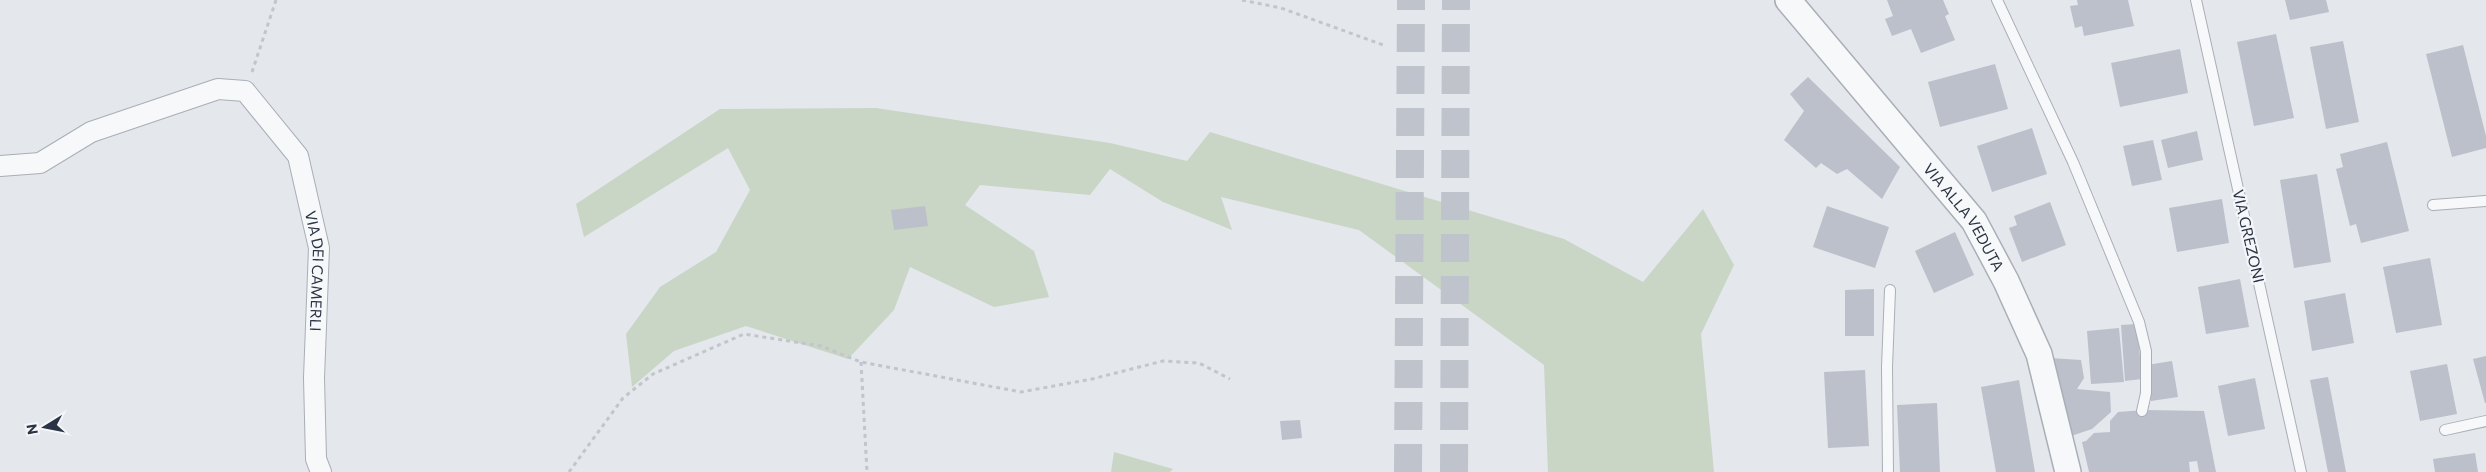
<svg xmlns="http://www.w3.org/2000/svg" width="2486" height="472" font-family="Commissioner,sans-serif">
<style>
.green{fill:#c9d6c5}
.building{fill:#bbc0ca}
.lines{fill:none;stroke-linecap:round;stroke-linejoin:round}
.trunk-tunnel{stroke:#bfc3cb;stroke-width:28;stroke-dasharray:28 14;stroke-linecap:butt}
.service-casing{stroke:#a9aeb7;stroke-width:12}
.minor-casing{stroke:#a9aeb7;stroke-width:22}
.tertiary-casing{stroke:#a9aeb7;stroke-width:28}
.path{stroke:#c2c5cb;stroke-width:3;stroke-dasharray:4 4;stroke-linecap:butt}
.service{stroke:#f7f8fa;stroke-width:10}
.minor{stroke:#f7f8fa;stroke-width:20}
.tertiary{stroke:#f7f8fa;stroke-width:25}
.labels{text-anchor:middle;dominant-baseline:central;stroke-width:4.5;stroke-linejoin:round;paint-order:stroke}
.street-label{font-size:15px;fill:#2b3445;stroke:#f4f6f9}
</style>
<rect width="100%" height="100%" fill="#e4e7ec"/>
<g class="green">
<polygon points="876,108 1110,143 1187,161 1210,132 1564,239 1643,282 1703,209 1734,265 1701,334 1714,472 1548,472 1544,365 1359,230 1221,197 1232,230 1163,202 1110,169 1090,195 980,185 965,205 1034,251 1049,297 994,307 910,267 894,310 848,359 746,326 674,351 632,387 626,334 660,287 716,252 750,190 728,148 584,237 576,204 720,109"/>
<polygon points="1114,452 1173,469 1170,472 1111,472"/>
</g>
<g class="building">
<polygon points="1887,0 1943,0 1949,14 1945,16 1955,40 1921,53 1911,29 1892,36 1885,19 1893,16"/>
<polygon points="2077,0 2128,0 2134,26 2084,36 2082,26 2075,28 2070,6 2078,5"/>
<polygon points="2285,0 2326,0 2329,12 2290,20"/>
<polygon points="2276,34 2294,118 2254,126 2237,42"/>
<polygon points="2343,41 2359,122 2326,129 2310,47"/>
<polygon points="2463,45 2486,136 2486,148 2452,157 2426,54"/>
<polygon points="2180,49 2188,93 2120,107 2111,63"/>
<polygon points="1995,64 2008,109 1940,127 1928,82"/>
<polygon points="1808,77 1900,167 1882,199 1847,169 1837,174 1821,163 1816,168 1784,140 1804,111 1790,94"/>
<polygon points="2032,128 2047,174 1992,192 1977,146"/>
<polygon points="2197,131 2203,160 2168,168 2161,140"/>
<polygon points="2153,140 2162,180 2132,186 2123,146"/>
<polygon points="2387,142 2409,231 2361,243 2356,224 2350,226 2336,169 2343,167 2340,154"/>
<polygon points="2317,174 2331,262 2294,268 2280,180"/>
<polygon points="2222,199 2229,243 2177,252 2169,208"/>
<polygon points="2050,202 2066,245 2022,262 2009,228 2017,225 2014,216"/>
<polygon points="925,206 928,226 894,230 891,210"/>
<polygon points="1827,206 1889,227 1875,268 1813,247"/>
<polygon points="1955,232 1974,275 1934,293 1915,251"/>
<polygon points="2430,258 2442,325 2396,333 2383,267"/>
<polygon points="2240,279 2249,327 2206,334 2198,287"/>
<polygon points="1874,289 1874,336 1845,336 1845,290"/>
<polygon points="2345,293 2354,343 2312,351 2304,301"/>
<polygon points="2137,324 2142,379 2125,381 2121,325"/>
<polygon points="2119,328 2124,382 2091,384 2087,331"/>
<polygon points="2486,356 2486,403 2485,403 2473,359"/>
<polygon points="2050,358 2081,360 2084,378 2077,389 2110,392 2111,412 2092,429 2071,436"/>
<polygon points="2172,361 2178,397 2151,401 2147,365"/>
<polygon points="2447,364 2457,414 2420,421 2410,371"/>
<polygon points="1865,370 1869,446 1828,448 1824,372"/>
<polygon points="2328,377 2346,472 2328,472 2310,380"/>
<polygon points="2255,378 2265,429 2228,436 2218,386"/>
<polygon points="2019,380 2035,472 1996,472 1981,387"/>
<polygon points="1937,403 1940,472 1900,472 1897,405"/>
<polygon points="2145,410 2204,411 2216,472 2199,472 2197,461 2189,462 2190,472 2089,472 2082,442 2086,441 2094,433 2110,432 2110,421 2118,412"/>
<polygon points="1300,420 1302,438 1282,440 1280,421"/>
<polygon points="2475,453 2478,472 2435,472 2433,459"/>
</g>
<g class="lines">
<g class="trunk-tunnel">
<polyline points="1408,472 1411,0"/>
<polyline points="1454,472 1456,0"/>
</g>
<defs>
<g id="service">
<polyline points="1997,0 2073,162 2139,322 2146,351 2146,393 2142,411"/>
<polyline points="2196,0 2301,472"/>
<polyline points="2433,205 2486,201"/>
<polyline points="2445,430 2486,421"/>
<polyline points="1888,472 1887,367 1890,290"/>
</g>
<g id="minor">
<path id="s1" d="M0 166 40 163 91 132 218 89 245 91 298 156 319 248 314 378 316 459 321 472"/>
</g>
<g id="tertiary">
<path id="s2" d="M1788 0 1974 221 2006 281 2039 354 2068 472"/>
</g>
</defs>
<use href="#service" class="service-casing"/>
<use href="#minor" class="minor-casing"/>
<use href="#tertiary" class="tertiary-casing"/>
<g class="path">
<polyline points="1242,0 1281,8 1386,46"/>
<polyline points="252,72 276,0"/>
<polyline points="861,362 867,472"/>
<polyline points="569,472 623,398 653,374 744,334 821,346 861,362 1021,392 1092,379 1163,361 1199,363 1230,379"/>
</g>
<use href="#service" class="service"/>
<use href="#minor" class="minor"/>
<use href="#tertiary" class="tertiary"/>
</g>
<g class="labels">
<g class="street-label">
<text stroke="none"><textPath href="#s2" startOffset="280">VIA ALLA VEDUTA</textPath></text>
<text transform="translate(2249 236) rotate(77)">VIA GREZONI</text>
<text stroke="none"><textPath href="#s1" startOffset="462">VIA DEI CAMERLI</textPath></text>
</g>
</g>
<g transform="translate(45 427) rotate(260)" stroke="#f4f6f9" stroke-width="4" paint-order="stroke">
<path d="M0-4L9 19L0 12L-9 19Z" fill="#2b3445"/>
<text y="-8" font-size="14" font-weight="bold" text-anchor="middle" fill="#2b3445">N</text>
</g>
</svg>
